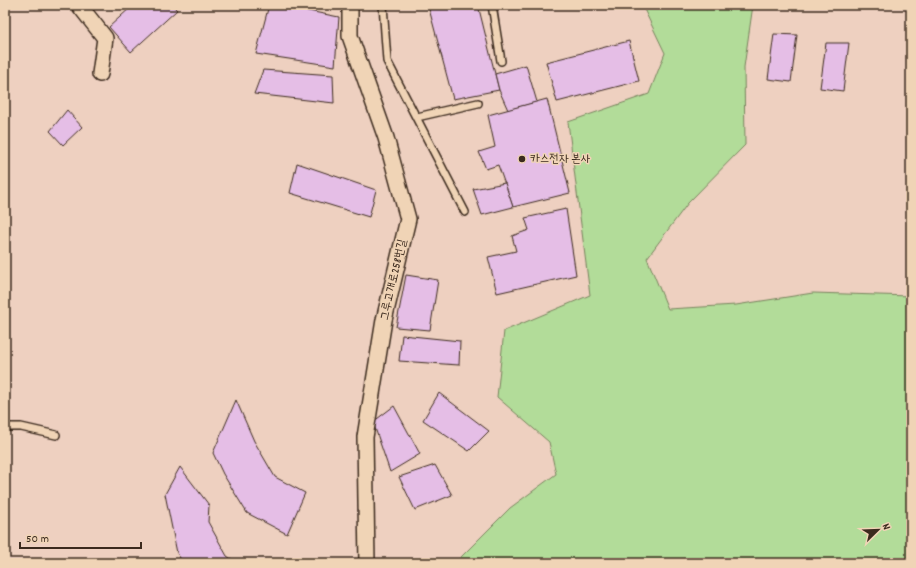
<svg xmlns="http://www.w3.org/2000/svg" width="916" height="568" font-family="Dekko,'Poor Story',sans-serif">
<style>
.green{fill:#b2dc99;stroke:#76835c}
.building{fill:#e5bee6;stroke:#3b2a1e}
.lines{fill:none;stroke-linecap:round;stroke-linejoin:round}
.lane-casing{stroke:#3b2a1e;stroke-width:10}
.street-casing{stroke:#3b2a1e;stroke-width:18}
.lane{stroke:#f0d4b6;stroke-width:7}
.street{stroke:#f0d4b6;stroke-width:15}
.poi-dot{fill:#3b2a1e;stroke:#f0d4b6;stroke-width:1.5}
.labels{text-anchor:middle;dominant-baseline:central;stroke-width:3;stroke-linejoin:round;paint-order:stroke}
.poi-label{font-size:12px;fill:#3b2a1e;stroke:#f0d4b6;text-anchor:start}
.street-label{font-size:12px;fill:#3b2a1e;stroke:#f0d4b6}
</style>
<rect width="100%" height="100%" fill="#eed0c0"/>
<filter id="ink" filterUnits="userSpaceOnUse"><feTurbulence type="fractalNoise" baseFrequency=".025" numOctaves="2"/><feDisplacementMap in="SourceGraphic" scale="8" xChannelSelector="R" yChannelSelector="G"/><feConvolveMatrix kernelMatrix="1 2 1 2 8 2 1 2 1" color-interpolation-filters="sRGB"/></filter>
<g filter="url(#ink)">
<polygon class="green" points="642,5 753,5 744,67 745,145 688,203 647,258 668,309 736,305 813,293 911,296 911,563 455,563 510,508 556,474 549,442 497,397 504,331 590,295 568,122 649,94 665,53"/>
<g class="building">
<polygon points="129,5 172,5 177,10 131,52 109,27 131,7"/>
<polygon points="269,5 278,5 339,17 335,66 256,54"/>
<polygon points="428,5 478,5 499,90 453,99"/>
<polygon points="774,34 797,35 791,82 768,79"/>
<polygon points="629,41 639,81 557,102 546,62"/>
<polygon points="826,43 849,43 843,91 820,88"/>
<polygon points="526,65 537,102 508,110 499,90 495,74"/>
<polygon points="263,70 333,75 334,103 254,94"/>
<polygon points="547,99 570,193 513,207 498,165 486,169 479,152 495,147 488,115"/>
<polygon points="67,110 82,127 63,145 50,131"/>
<polygon points="297,163 376,190 369,217 290,193"/>
<polygon points="505,183 513,207 482,215 473,189"/>
<polygon points="566,209 576,275 497,293 488,257 516,251 512,236 529,230 525,218"/>
<polygon points="406,275 438,280 430,330 396,327"/>
<polygon points="402,335 460,341 459,365 399,361"/>
<polygon points="439,393 489,431 469,451 423,420"/>
<polygon points="236,400 254,441 275,477 305,493 287,534 247,513 223,474 213,453"/>
<polygon points="394,406 420,454 390,472 373,422"/>
<polygon points="435,465 452,495 415,510 399,477"/>
<polygon points="180,467 209,505 208,522 227,556 237,563 183,563 177,553 165,494"/>
</g>
<g class="lines">
<defs>
<g id="lane">
<polyline points="383,5 387,61 465,212"/>
<polyline points="492,5 501,61"/>
<polyline points="417,117 478,103"/>
<polyline points="5,427 21,427 56,435"/>
</g>
<g id="street">
<polyline points="79,5 105,38 100,74"/>
<polyline points="350,5 350,36 386,138 408,219 384,320 365,437 367,563"/>
</g>
</defs>
<use href="#lane" class="lane-casing"/>
<use href="#street" class="street-casing"/>
<use href="#lane" class="lane"/>
<use href="#street" class="street"/>
</g>
</g>
<circle class="poi-dot" cx="522" cy="159" r="4"/>
<g class="labels">
<g class="poi-label">
<text x="530" y="159">카스전자 본사</text>
</g>
<g class="street-label">
<text transform="translate(394 280) rotate(-77)">그루고개로258번길</text>
</g>
</g>
<rect width="916" height="568" fill="none" stroke="#f0d4b6" stroke-width="20"/>
<rect x="10" y="10" width="896" height="548" fill="none" stroke="#3b2a1e" stroke-width="1.5" filter="url(#ink)"/>
<g transform="translate(878 530) rotate(67)" stroke="#f0d4b6" stroke-width="3" paint-order="stroke">
<path d="M0-3L7 15L0 10L-7 15Z" fill="#3b2a1e"/>
<text y="-6" font-size="11" font-weight="bold" text-anchor="middle" fill="#3b2a1e">N</text>
</g>
<path d="M20 542v6h121v-6" fill="none" stroke="#3b2a1e" stroke-width="2"/>
<text x="26" y="542" font-size="12" fill="#3b2a1e" stroke="#f0d4b6" stroke-width="3" paint-order="stroke">50 m</text>
</svg>
